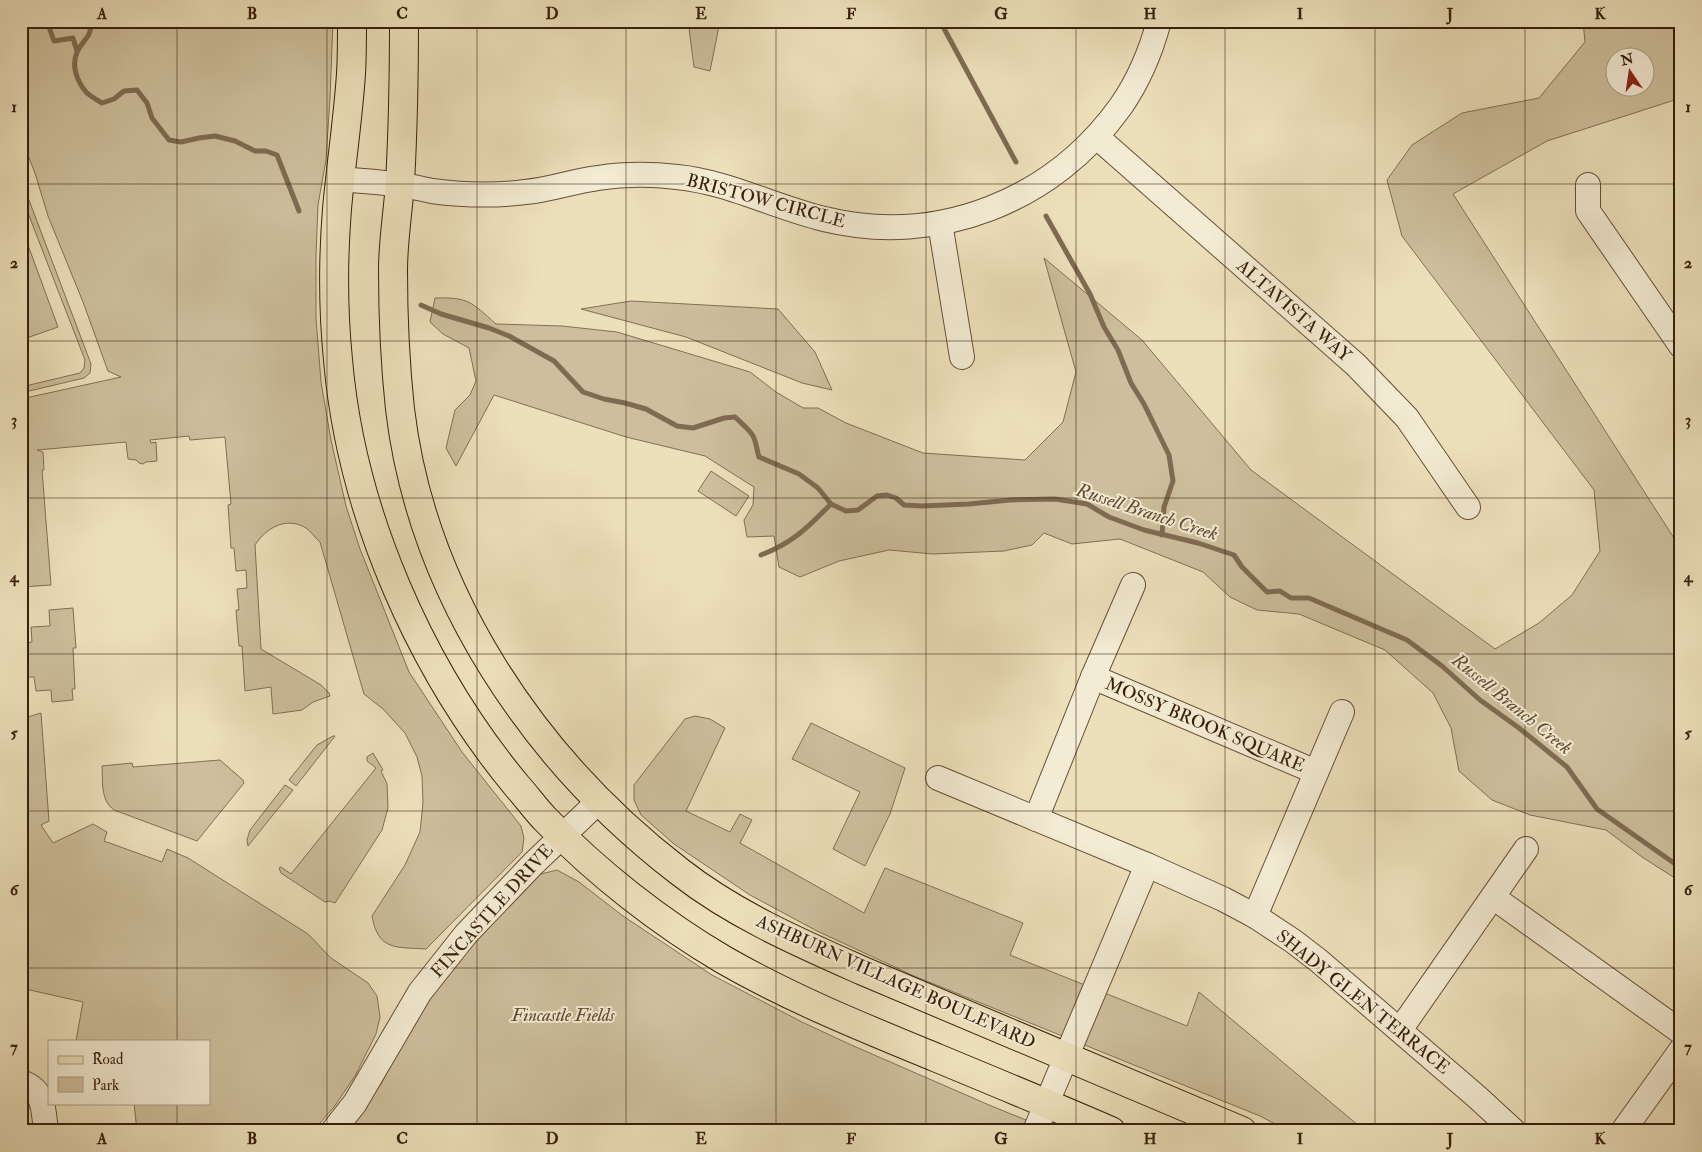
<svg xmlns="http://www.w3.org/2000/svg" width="1702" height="1152" font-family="'IM FELL Double Pica',serif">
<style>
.green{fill:#cdbf9d;stroke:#826f54;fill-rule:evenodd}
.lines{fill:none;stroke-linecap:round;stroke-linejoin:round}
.stream{stroke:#7f6b52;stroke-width:5}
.minor-casing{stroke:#654f38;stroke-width:26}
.major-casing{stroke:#381f0c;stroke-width:30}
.minor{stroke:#f3ebd3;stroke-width:24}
.major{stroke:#ece0bb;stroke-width:28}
.grid{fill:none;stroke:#381f0c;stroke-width:1;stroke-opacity:0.55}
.labels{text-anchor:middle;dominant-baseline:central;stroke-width:4;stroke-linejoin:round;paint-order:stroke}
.street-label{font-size:18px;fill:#381f0c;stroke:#f3ebd3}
.park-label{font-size:18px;font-style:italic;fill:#5d4730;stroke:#f3ebd3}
.water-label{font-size:19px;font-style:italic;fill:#624b35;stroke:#f3ebd3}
.neatline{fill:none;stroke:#381f0c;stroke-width:2}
.grid-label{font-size:16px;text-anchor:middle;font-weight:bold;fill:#381f0c}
</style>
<rect width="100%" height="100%" fill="#ece0bb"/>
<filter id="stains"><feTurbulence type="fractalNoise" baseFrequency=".004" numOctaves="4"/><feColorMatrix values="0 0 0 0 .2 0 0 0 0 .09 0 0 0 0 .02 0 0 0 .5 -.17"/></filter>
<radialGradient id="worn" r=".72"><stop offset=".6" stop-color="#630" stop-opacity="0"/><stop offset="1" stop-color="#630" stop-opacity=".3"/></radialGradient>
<g class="green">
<path d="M21 21H333L330 98 326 160 318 205 316 255V318L321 382 331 440 346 506 360 549 409 672 462 752 521 826 524 838 522 852 426 949C396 947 378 951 372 916L405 865 420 832 423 803 422 776 417 757 405 733 383 709 364 694 320 542C315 538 311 531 306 528 286 516 266 528 255 545L261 649 321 685 329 693 330 696 313 702 302 710 273 714 271 687 245 691 242 646H239L236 610H239L237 589 247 588 246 570 236 571 234 548H231L228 505 231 504 225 437 190 440 189 436 150 440 151 443 156 442 157 461 146 462 143 464 139 463 136 460 128 459 126 442 37 450 43 452 44 470H42L51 585 21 587V399L121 377 108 371 83 302 48 216 35 173 21 138Z"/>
<polygon points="686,21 720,21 710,71 694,67 689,28"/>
<path d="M1583 21H1681V98L1547 141 1453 194 1681 549V882L1642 857 1606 830 1530 815 1492 800 1459 771 1451 728 1433 693 1385 650 1299 614 1257 610 1230 597 1203 572 1120 539 1072 544 1044 533 1032 545 1004 551 933 554 889 550 839 561 800 577 779 567 774 536 747 537 744 520 753 505 754 487 705 456 626 437 494 395 456 466 446 448 455 410 470 395 476 381 469 348 443 334 430 322 435 298C469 297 471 302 496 324L562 326 617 332 750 372 776 392 803 408H818L846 423 923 453 1025 460 1063 422 1076 372 1044 258 1142 340 1251 470 1495 649 1539 623 1572 595 1600 551 1594 490 1402 236 1387 180 1412 145 1462 113 1539 98 1585 42ZM1614 58H1644V88H1614Z"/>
<polygon points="21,179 91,364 90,373 84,378 21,393 21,387 80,373 84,368 85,360 21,195"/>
<polygon points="21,226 58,327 21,340"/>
<polygon points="631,301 778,309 815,352 832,390 802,383 686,337 581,309"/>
<polygon points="711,471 749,496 736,516 698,491"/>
<polygon points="73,608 76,648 73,648 75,689 72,689 73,700 52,702 51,690 36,691 34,677 28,677 26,643 32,642 31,627 50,626 49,610"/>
<polygon points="41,713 49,821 41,825 53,843 93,824 107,832 104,841 162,862 167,849 188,858 308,934 331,958 368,983 377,996 380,1017 376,1034 355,1076 334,1107 313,1131 137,1131 134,1103 209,1103 209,1041 76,1041 83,1002 21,988 21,719"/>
<polygon points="695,716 710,719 725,728 686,811 730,832 740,814 752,820 740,843 864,913 885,868 1023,923 1010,955 1187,1026 1199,992 1365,1131 1288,1131 1260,1116 914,976 817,931 750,895 674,844 641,815 634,800 634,785 685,719"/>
<polygon points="811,723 905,768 890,814 865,866 833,849 860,792 792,759"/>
<polygon points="333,736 335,736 296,786 289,780 317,745"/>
<polygon points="373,753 383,770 381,771 387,784 388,808 382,830 335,903 330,901 325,902 281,873 279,868 281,867 291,874 376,768 367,761 367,757"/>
<path d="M220 760 243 780 244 783 197 841 114 810C100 800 103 781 102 766L132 763 133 767Z"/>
<polygon points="285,785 293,790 248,846 247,840 250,830"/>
<polygon points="557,870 579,882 623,916 712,975 802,1022 849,1044 989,1105 1053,1131 348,1131 381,1084 412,1025 452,962 541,874"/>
</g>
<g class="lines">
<g class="stream">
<path d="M91 21C92 38 83 39 77 52 71 66 77 81 86 92 90 96 97 100 102 103L114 99 124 91 137 90 147 103 152 118 169 140 181 142 199 138 215 136 235 141 255 151H266L277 155 299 211"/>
<polyline points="940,21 1016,162"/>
<polyline points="21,24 33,22 48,24 54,41 73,38 77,51"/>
<polyline points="1046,216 1090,294 1104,327 1118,350 1131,383 1144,404 1169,455 1173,481 1164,507 1162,535"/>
<path d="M421 305 441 314 489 328 509 336 554 361 583 392 604 399 625 403 646 409 677 426 693 428 724 418 735 417C741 423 749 429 753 436 756 441 757 451 759 457L799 474 818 488 831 504 846 511 858 510 877 496 887 495 896 498 904 505 922 506 969 504 1010 500 1055 499 1087 504 1109 517 1144 530 1198 543 1234 555 1242 567 1267 592 1280 591 1291 598H1309L1407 640 1442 666 1480 700 1519 728 1567 767 1597 809 1681 868"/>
<path d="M761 555C794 542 807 528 831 504"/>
</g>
<defs>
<g id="minor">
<polyline points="1097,137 1356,365 1407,418 1468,507"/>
<path d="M340 179C360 181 381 182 400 185 411 186 422 189 432 191 462 195 495 196 525 192 550 190 573 181 598 178 624 174 651 174 677 177 728 182 774 207 824 219 938 247 1053 201 1121 106 1139 80 1151 51 1159 21"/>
<polyline points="1588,185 1588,211 1681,346"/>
<polyline points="940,223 962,357"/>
<polyline points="1093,677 1316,772"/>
<polyline points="938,778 1147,865 1223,899 1255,916 1293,941 1319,961 1477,1097 1514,1131"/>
<polyline points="1036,819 1093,677 1133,585"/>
<polyline points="1493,897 1681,1032"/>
<polyline points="1255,916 1342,712"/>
<polyline points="1400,1030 1526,849"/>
<path d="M21 1082C45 1090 43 1109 46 1131"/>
<polyline points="333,1131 355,1103 420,992 466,934 533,864 599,801"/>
<polyline points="1035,1131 1147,865"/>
<polyline points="1623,1131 1681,1050"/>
</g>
<g id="major">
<path d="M352 21C352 39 352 57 351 74 348 119 341 164 337 209 333 259 333 310 338 360 351 512 420 669 517 786 527 797 536 810 546 820 597 873 661 923 724 960 792 999 864 1028 937 1058 995 1082 1053 1106 1111 1131"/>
<path d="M404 21C404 75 403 129 400 183 398 212 393 241 393 270 393 316 395 363 400 409 422 594 534 760 680 872 735 915 800 943 863 971L1242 1131"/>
</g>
</defs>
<use href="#minor" class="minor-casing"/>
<use href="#major" class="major-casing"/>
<use href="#minor" class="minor"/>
<use href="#major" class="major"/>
</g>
<path class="grid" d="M177 21V1041M327 21V1131M477 21V1131M626 21V1131M776 21V1131M926 21V1131M1076 21V1131M1225 21V1131M1375 21V1131M1525 21V1131M21 184H1681M21 341H1681M21 498H1681M21 654H1681M21 811H1681M21 968H1681M177 1103V1131"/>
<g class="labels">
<g class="street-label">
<text transform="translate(766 201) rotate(15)">BRISTOW CIRCLE</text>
<text transform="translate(1294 311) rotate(41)">ALTAVISTA WAY</text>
<text transform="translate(1205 725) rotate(23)">MOSSY BROOK SQUARE</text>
<text transform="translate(492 911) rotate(-48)">FINCASTLE DRIVE</text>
<text transform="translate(896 982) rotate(24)">ASHBURN VILLAGE BOULEVARD</text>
<text transform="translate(1363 1002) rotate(39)">SHADY GLEN TERRACE</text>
</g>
<g class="park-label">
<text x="563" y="1015">Fincastle Fields</text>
</g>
<g class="water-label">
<text transform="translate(1147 512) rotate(18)">Russell Branch Creek</text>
<text transform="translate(1512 704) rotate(39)">Russell Branch Creek</text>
</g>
</g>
<rect width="1702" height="1152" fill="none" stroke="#ece0bb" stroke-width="55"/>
<rect x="48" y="1040" width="162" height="65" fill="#f3ebd3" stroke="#a89983"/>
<rect x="58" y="1056" width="25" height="8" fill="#ece0bb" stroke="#a89983"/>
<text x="92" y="1064" font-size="15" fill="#381f0c">Road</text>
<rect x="58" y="1077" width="25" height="15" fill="#cdbf9d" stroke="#a89983"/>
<text x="92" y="1090" font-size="15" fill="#381f0c">Park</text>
<g transform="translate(1630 72) rotate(347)"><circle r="24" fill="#f3ebd3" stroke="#a89983"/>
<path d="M0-4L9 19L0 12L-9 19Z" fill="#8f2418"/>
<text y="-8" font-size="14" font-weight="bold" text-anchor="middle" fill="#381f0c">N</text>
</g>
<rect x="28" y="28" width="1646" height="1096" class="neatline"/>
<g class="grid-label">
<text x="102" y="19">A</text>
<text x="252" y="19">B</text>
<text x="402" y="19">C</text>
<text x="552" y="19">D</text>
<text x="701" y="19">E</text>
<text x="851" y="19">F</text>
<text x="1001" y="19">G</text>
<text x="1150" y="19">H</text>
<text x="1300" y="19">I</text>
<text x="1450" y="19">J</text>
<text x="1600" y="19">K</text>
<text x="14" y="112">1</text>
<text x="1688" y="112">1</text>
<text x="14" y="268">2</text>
<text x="1688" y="268">2</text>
<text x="14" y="425">3</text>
<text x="1688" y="425">3</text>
<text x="14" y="582">4</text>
<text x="1688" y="582">4</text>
<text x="14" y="738">5</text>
<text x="1688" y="738">5</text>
<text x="14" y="895">6</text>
<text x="1688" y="895">6</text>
<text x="14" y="1052">7</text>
<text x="1688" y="1052">7</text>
<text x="102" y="1144">A</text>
<text x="252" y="1144">B</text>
<text x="402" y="1144">C</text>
<text x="552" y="1144">D</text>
<text x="701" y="1144">E</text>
<text x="851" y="1144">F</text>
<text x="1001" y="1144">G</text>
<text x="1150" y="1144">H</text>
<text x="1300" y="1144">I</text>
<text x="1450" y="1144">J</text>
<text x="1600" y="1144">K</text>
</g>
<rect width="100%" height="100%" filter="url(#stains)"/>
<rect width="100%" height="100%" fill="url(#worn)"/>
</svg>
